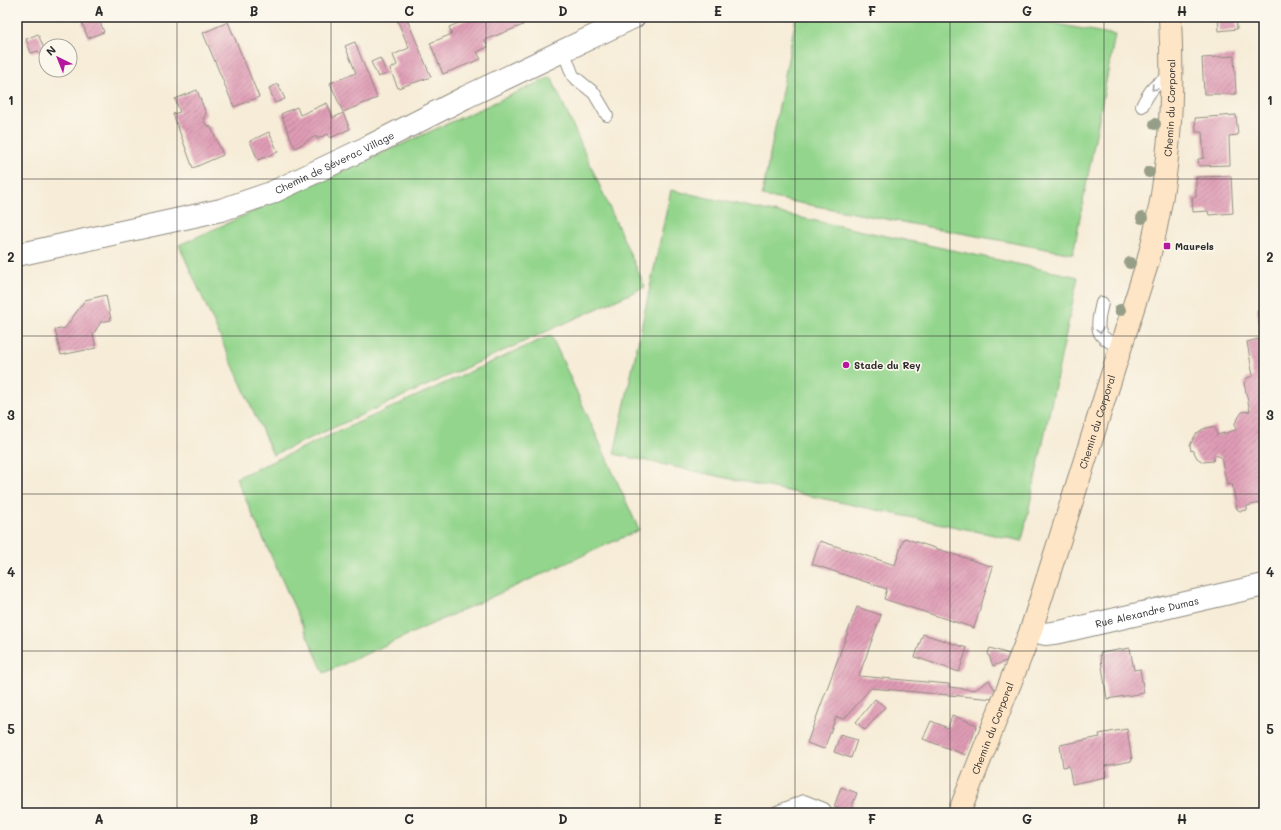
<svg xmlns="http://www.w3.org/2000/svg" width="1281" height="830" font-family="Mali,sans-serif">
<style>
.grass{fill:#93d58c;stroke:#5f805c}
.building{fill:url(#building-hatch)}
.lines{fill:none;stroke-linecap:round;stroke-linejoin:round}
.lane-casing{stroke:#908c81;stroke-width:14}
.street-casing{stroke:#908c81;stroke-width:24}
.secondary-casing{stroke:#908c81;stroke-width:24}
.lane{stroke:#fff;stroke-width:12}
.street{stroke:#fff;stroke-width:22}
.secondary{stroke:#fde5c5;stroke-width:22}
.tree{fill:#979e88}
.oneway{stroke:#a0a0a0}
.grid{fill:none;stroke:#2b2b2b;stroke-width:1;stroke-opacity:0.55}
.poi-dot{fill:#b5179e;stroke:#fbf7ec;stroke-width:1.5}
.labels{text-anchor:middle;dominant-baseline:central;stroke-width:3.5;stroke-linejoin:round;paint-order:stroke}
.street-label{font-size:10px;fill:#2b2b2b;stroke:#fbf7ec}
.poi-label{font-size:10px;font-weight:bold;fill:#2b2b2b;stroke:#fbf7ec;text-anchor:start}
.neatline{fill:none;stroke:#2b2b2b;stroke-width:1.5}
.grid-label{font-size:13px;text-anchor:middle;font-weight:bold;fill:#2b2b2b}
</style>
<defs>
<pattern id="building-hatch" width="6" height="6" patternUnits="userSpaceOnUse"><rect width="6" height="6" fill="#df9cb5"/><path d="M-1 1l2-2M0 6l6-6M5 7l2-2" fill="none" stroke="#b57f93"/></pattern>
</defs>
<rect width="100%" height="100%" fill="#fbf7ec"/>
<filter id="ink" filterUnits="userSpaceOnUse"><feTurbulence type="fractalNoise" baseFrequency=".025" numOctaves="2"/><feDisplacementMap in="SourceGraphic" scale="8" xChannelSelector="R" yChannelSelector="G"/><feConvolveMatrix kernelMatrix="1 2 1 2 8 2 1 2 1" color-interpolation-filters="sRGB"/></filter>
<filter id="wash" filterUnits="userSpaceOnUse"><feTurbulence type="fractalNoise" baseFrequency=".012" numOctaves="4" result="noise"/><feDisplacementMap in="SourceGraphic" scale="16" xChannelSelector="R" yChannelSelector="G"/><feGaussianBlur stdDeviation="0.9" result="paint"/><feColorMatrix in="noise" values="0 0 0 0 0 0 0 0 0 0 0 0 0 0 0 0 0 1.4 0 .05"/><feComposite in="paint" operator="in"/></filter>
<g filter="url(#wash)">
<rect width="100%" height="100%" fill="#f6ecd7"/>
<g class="grass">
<polygon points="796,17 1020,17 1115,35 1073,254 762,196"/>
<polygon points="551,77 645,287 273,455 179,245"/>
<polygon points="671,190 1078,277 1022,541 614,454"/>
<polygon points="551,335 639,530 324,673 236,478"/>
</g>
<g id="blocks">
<g class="building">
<polygon points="98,17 104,32 88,38 82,23"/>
<polygon points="396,17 406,17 431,77 398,88 390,69 397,65 393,55 409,48"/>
<polygon points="473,17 519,17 523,25 485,40 488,47 477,52 481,59 443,74 430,43 452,34 449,27"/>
<polygon points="1218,17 1236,17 1237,29 1219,31"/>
<polygon points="228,22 259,97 234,107 203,33"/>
<polygon points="38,34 45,51 39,53 38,51 31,53 26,39"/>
<polygon points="355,42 377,98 343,112 330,83 356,73 345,46"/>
<polygon points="1234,56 1236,94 1204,94 1202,58"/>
<polygon points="380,58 387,74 378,77 371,62"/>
<polygon points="278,84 285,99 275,103 269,88"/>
<polygon points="197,90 206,114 203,119 206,125 211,127 223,155 193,168 173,114 180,112 175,99"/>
<polygon points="327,103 333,118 343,113 350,129 330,138 328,134 317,139 316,136 295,148 281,114 297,107 300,115"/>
<polygon points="1236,115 1238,135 1229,136 1230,165 1199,166 1198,159 1204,158 1202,132 1196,132 1195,118"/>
<polygon points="269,132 278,152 258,160 250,141"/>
<polygon points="1231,176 1233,213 1209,215 1208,211 1193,212 1192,197 1196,197 1196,177"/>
<polygon points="106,295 111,320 101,322 93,334 96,348 61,355 55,330 65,328 85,300"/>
<polygon points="1264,309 1264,502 1247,506 1247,510 1240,511 1237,509 1232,484 1227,485 1221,457 1215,455 1213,461 1203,462 1197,458 1193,450 1191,451 1190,445 1196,434 1203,429 1215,426 1217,435 1236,430 1235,423 1242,412 1250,411 1244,383 1247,378 1253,376 1247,342 1262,338 1257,310"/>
<polygon points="904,538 993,567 974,628 884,599 887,589 812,564 820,541 895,565"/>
<polygon points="857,607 881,615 859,676 949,684 949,687 975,690 989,680 996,692 994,699 871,688 844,719 836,717 824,749 807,743"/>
<polygon points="923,634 967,648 959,672 915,657"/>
<polygon points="990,648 1009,654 1006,661 993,666 988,653"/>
<polygon points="1130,648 1134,670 1140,669 1144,693 1107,699 1100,653"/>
<polygon points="875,699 885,707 865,730 856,722"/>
<polygon points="952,715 977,725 966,755 923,739 931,721 948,728"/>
<polygon points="1127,729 1132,761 1105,766 1106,777 1072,784 1069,766 1063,767 1060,745 1100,737 1099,734"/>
<polygon points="840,735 857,740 851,758 834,752"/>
<polygon points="841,787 857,793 850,812 834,807"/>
</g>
</g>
</g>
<g filter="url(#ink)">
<use href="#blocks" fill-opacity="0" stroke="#908c81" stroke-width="1"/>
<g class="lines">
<defs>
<g id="lane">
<polyline points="563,50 573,76 594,93 607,115"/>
<path d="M1142 106C1149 92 1157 79 1173 78"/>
<path d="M1102 303C1096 328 1094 339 1122 346"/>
<polyline points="777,812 804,801 824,809 826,813"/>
</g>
<g id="street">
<path id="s1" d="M17 255 221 210 271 193 368 147 466 97 634 17"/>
<path id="s2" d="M1031 630 1045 634 1060 632 1264 585"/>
</g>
<g id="secondary">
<path id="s3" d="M959 813 1031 630 1148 261C1170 178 1174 103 1170 17"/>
</g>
</defs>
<use href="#lane" class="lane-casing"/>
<use href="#street" class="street-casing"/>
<use href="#secondary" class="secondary-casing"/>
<use href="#lane" class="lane"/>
<use href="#street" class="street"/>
<use href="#secondary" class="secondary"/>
</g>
<g class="tree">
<circle cx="1155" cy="124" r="6"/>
<circle cx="1149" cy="172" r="6"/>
<circle cx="1142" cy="218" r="6"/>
<circle cx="1130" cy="263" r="6"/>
<circle cx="1120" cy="310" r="6"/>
</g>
<defs><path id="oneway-chevron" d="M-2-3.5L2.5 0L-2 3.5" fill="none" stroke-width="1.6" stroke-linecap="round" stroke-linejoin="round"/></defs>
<g class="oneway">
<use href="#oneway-chevron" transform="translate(1154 88) rotate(133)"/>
<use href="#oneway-chevron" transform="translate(1100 331) rotate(72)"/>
</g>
</g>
<path class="grid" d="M177 17V813M331 17V813M486 17V813M640 17V813M795 17V813M950 17V813M1104 17V813M17 179H1264M17 336H1264M17 494H1264M17 651H1264"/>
<g class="poi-dot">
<rect x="1163" y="242" width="8" height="8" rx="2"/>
<circle cx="846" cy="365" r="4"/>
</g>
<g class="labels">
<g class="street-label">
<text stroke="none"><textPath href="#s3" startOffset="739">Chemin du Corporal</textPath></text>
<text stroke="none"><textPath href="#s1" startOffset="332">Chemin de Séverac Village</textPath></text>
<text stroke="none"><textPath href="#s3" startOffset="415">Chemin du Corporal</textPath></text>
<text stroke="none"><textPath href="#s2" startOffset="119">Rue Alexandre Dumas</textPath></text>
<text stroke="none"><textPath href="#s3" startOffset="91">Chemin du Corporal</textPath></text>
</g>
<g class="poi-label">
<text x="1175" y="246">Maurels</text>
<text x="854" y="365">Stade du Rey</text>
</g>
</g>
<rect width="1281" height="830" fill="none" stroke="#fbf7ec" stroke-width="44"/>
<g transform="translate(58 58) rotate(317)"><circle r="19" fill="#fbf7ec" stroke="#a8a59f"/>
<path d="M0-3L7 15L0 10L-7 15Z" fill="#b5179e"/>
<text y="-6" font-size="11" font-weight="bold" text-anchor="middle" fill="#2b2b2b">N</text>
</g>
<rect x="22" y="22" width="1237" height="786" class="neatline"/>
<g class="grid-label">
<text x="99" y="16">A</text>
<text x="254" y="16">B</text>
<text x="409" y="16">C</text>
<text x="563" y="16">D</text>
<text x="718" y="16">E</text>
<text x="872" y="16">F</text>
<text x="1027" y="16">G</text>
<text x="1182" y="16">H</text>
<text x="11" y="105">1</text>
<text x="1270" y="105">1</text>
<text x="11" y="262">2</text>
<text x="1270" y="262">2</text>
<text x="11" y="420">3</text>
<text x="1270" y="420">3</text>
<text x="11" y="577">4</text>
<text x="1270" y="577">4</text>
<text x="11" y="734">5</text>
<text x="1270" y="734">5</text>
<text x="99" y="824">A</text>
<text x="254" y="824">B</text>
<text x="409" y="824">C</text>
<text x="563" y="824">D</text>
<text x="718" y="824">E</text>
<text x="872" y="824">F</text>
<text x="1027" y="824">G</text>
<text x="1182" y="824">H</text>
</g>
</svg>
